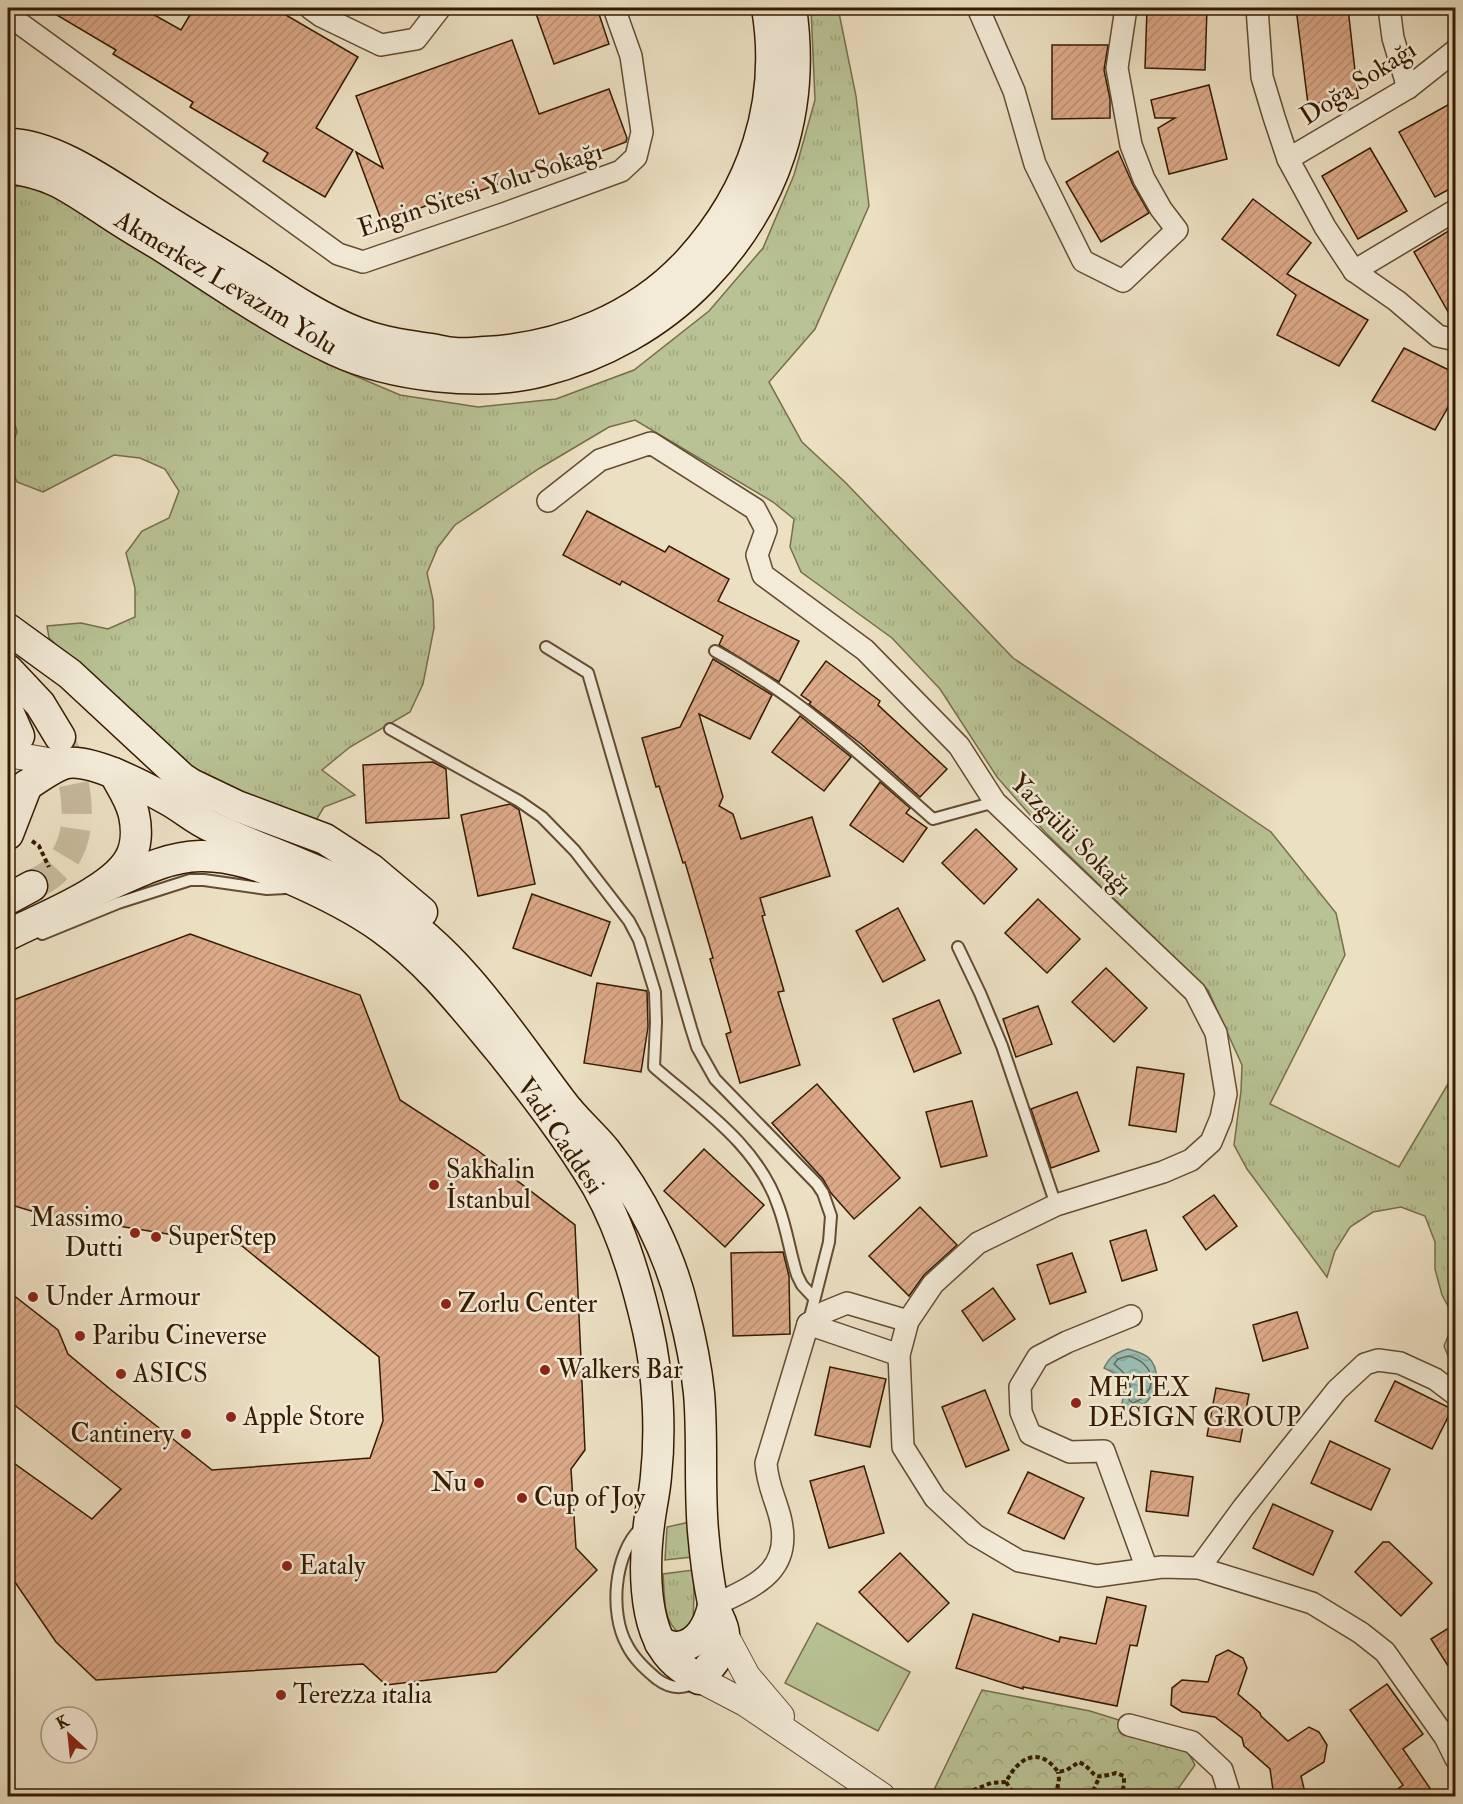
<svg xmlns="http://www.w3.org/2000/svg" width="1463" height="1804" font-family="'IM FELL Double Pica',serif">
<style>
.grass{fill:url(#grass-tufts);stroke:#766e4a;stroke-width:1.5}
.park{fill:url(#park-crowns);stroke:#766e4a;stroke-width:1.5}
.garden{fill:#b8c294;stroke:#766e4a;stroke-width:1.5}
.water{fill:url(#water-waves);stroke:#717c6b;stroke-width:1.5}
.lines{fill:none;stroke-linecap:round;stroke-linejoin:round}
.shore{stroke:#676c5a;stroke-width:1.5}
.building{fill:url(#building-hatch);stroke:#351b00;stroke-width:1.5}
.secondary-tunnel{stroke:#c7b99c;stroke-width:30;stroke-dasharray:30 15;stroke-linecap:butt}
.service-casing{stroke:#634c31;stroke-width:14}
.minor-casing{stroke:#634c31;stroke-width:24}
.tertiary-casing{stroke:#634c31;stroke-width:28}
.secondary-casing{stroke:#351b00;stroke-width:33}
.path{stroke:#351b00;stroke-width:4;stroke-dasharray:4.5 3;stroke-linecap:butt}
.service{stroke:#f3ebd8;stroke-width:10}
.minor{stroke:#f3ebd8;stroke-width:21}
.tertiary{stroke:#f3ebd8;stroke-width:26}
.secondary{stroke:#f3ebd8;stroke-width:30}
.poi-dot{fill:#8f2418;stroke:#f3ebd8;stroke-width:2}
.labels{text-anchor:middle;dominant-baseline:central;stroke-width:5;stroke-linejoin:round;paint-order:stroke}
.street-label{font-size:26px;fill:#351b00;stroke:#f3ebd8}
.poi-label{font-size:26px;fill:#351b00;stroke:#f3ebd8;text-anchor:start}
</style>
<defs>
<pattern id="grass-tufts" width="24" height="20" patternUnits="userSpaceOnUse" patternTransform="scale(1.5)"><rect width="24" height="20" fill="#b8c294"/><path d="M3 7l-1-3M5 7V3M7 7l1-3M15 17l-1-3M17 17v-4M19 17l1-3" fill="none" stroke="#9fa67e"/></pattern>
<pattern id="park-crowns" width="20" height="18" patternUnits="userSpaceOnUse" patternTransform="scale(1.5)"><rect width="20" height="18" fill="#b8c294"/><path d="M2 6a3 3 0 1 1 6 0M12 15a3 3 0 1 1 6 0" fill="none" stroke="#9fa67e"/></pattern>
<pattern id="water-waves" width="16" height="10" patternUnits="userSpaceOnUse" patternTransform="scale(1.5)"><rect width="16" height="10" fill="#99bdb3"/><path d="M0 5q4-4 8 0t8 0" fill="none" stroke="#84a298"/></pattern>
<pattern id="building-hatch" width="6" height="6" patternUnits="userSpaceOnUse" patternTransform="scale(1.5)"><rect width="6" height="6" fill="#dca989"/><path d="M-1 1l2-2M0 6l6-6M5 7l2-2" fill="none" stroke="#bd9174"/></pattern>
</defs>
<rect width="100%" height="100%" fill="#ece0c3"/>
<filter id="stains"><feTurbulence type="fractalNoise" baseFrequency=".00333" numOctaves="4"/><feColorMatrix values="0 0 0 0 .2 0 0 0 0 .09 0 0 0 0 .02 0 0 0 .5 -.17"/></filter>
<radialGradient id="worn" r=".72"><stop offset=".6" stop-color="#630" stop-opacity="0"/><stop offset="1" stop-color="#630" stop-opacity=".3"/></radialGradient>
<g class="grass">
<polygon points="811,8 838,8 856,96 869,206 815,329 769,382 802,442 846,483 1013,658 1271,832 1336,913 1345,955 1270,1104 1399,1167 1455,1072 1455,1373 1444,1346 1455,1319 1442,1295 1435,1269 1435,1242 1425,1216 1401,1207 1373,1212 1350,1227 1335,1251 1327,1277 1247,1169 1234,1145 1241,1091 1242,1065 1208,990 1045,832 997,777 940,689 892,638 801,572 790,547 794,519 773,502 635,420 609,427 540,468 455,525 438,547 427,573 433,600 434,628 423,684 410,712 350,747 322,770 355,795 324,807 315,822 195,778 49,638 47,626 81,623 108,629 135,617 135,588 126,553 142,531 169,518 179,491 165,469 140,458 114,455 43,492 17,482 8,462 8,454 17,432 10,407 8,405 8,190 21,185 49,190 325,363 400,395 478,407 556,399 634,370 709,311 763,248 794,175 815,100"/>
<polygon points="690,1522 692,1557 665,1560 667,1527"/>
<path d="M693 1570 694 1590 693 1627 678 1632C662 1619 665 1594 663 1574Z"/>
</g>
<polygon class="park" points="982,1690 1090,1711 1138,1726 1184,1745 1195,1765 1173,1796 931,1796"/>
<polygon class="garden" points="817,1623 910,1672 878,1731 785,1683"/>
<path class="water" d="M1128 1349C1135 1351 1144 1353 1149 1358 1168 1378 1148 1418 1121 1407 1127 1384 1127 1378 1104 1368 1110 1356 1115 1353 1128 1349Z"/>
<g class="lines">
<path class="shore" d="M1128 1356C1156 1362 1160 1393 1133 1403L1129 1400C1133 1380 1128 1376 1114 1364L1118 1359Z"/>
</g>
<g class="building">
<polygon points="45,8 142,8 181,30 194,8 274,8 358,57 316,128 353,150 325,197 263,161 268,153 190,107 193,102 113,54 116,50"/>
<polygon points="534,8 597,8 609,44 554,64"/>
<polygon points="1147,8 1207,8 1205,70 1145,68"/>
<polygon points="1296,8 1348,8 1358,98 1308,104"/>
<polygon points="512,40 539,114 609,89 627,138 626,142 560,167 558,162 474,193 472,189 382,222 356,152 383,168 356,96"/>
<polygon points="1052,45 1108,45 1104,70 1110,99 1110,118 1052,119"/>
<polygon points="1209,85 1227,159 1169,174 1158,128 1175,118 1155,118 1151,100"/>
<polygon points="1455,101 1455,186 1435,197 1399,132"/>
<polygon points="1370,148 1407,211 1358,239 1322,176"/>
<polygon points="1118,151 1133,185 1149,213 1101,242 1066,182"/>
<polygon points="1253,199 1311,243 1287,274 1368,320 1339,366 1277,335 1296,295 1222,239"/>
<polygon points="1455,227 1455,324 1414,252"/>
<polygon points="1404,348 1455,373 1455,395 1435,430 1372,401"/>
<polygon points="587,511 665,552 669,546 729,579 718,601 799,641 779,682 719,645 723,636 622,581 620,585 563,555"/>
<polygon points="713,659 772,695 750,739 699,714 723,797 719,806 733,814 741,839 812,817 830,876 760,898 765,915 762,916 784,991 778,992 800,1065 740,1083 726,1034 731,1032 710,959 713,958 685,862 683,863 659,786 656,787 642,738 680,727"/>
<polygon points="826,661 880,701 878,705 947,769 920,797 861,744 809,704 811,702 801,695"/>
<polygon points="800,716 851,757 824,791 772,752"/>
<polygon points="433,762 446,769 449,818 366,823 363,765"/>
<polygon points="880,782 910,808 906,813 927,828 903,862 850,825"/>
<polygon points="510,804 519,810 535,884 478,896 461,815"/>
<polygon points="976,829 1017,869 984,904 942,863"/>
<polygon points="532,894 610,922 591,976 513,948"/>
<polygon points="1038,899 1080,939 1047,973 1005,933"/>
<polygon points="898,908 925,960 883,982 856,931"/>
<polygon points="190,934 360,995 400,1100 477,1150 575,1225 585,1450 571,1469 576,1548 597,1570 496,1672 386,1685 363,1664 96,1680 56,1642 8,1572 8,1459 92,1519 121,1489 8,1400 8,1291 58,1330 68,1354 110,1389 212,1470 370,1458 383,1421 379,1357 242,1246 38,1213 8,1204 8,1002"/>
<polygon points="1106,968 1147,1008 1114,1042 1072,1002"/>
<polygon points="597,983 647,991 648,1027 641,1072 584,1063"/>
<polygon points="939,1000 961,1053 914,1072 893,1019"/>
<polygon points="1038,1006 1052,1044 1016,1057 1003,1019"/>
<polygon points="1137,1067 1184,1074 1176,1132 1129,1125"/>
<polygon points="817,1084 900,1178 854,1219 831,1193 823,1179 772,1123"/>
<polygon points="1077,1092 1099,1151 1051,1168 1031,1109"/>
<polygon points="972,1101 987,1156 941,1167 926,1112"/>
<polygon points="704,1149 764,1205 725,1247 664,1191"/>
<polygon points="1214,1195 1237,1226 1206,1250 1183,1217"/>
<polygon points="920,1207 957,1245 924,1275 909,1296 869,1256"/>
<polygon points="1146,1230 1157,1270 1122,1281 1110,1241"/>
<polygon points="783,1252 789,1276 790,1334 733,1336 731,1253"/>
<polygon points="1072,1253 1086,1292 1050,1304 1037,1265"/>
<polygon points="993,1288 1015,1319 983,1341 962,1311"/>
<polygon points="1297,1312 1308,1348 1263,1361 1253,1325"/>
<polygon points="830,1367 886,1379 870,1447 815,1435"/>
<polygon points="1395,1381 1452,1409 1432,1449 1375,1421"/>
<polygon points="1216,1388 1249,1394 1240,1442 1207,1436"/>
<polygon points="985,1390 1009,1450 966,1467 942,1407"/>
<polygon points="1330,1441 1390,1469 1371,1510 1311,1483"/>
<polygon points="864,1466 884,1533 829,1548 810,1481"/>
<polygon points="1151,1471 1193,1477 1188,1516 1146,1511"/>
<polygon points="1028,1472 1084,1498 1064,1539 1008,1513"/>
<polygon points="1273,1504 1333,1531 1313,1575 1253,1548"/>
<polygon points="1383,1542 1389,1542 1432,1583 1401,1616 1355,1572"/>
<polygon points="900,1553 949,1603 908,1642 859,1592"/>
<polygon points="1107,1597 1146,1606 1137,1646 1130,1645 1117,1706 1023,1687 1023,1689 956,1668 973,1614 1059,1642 1060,1637 1096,1644"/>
<polygon points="1455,1624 1455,1677 1431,1639"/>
<polygon points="1228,1650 1243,1658 1247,1668 1238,1694 1260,1713 1261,1716 1288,1741 1309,1727 1319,1732 1327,1745 1324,1762 1301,1776 1306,1797 1274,1797 1270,1769 1244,1746 1242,1738 1215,1717 1182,1712 1171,1705 1172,1688 1182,1680 1208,1682 1216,1656"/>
<polygon points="1387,1684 1423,1734 1403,1749 1436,1797 1387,1797 1403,1785 1350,1710"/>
</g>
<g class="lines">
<path class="secondary-tunnel" d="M32 886C38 882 46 878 52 873 90 839 77 783 61 741"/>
<defs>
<g id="service">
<polyline points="546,647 588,673 691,1028 697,1047 715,1079 817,1184 823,1193 831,1216 829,1242 809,1321"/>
<path d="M715 651C798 696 863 757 933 819L995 802"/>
<path d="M390 729 519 801 542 817 575 851 629 921 639 940 655 992 656 1022 654 1067C701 1108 759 1146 779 1208 787 1230 790 1253 797 1275L802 1285 814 1298"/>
<polyline points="42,934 118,903 190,880 204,880 267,889 286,888"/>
<polyline points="958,947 980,993 1002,1046 1056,1205"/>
<path d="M641 1528C614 1553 609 1613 627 1645 634 1659 645 1669 657 1679 669 1688 682 1690 695 1682"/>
</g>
<g id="minor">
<polyline points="310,8 321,16 381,45 416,39 440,8"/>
<polyline points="978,8 1014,91 1035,164 1083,261 1123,281 1177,230 1161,209 1144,179 1131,145 1117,68 1126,8"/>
<polyline points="1257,8 1262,77 1274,117 1288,159 1325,227 1354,271 1397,301 1438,336 1456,340"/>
<polyline points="1389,8 1393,38 1408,88"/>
<polyline points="8,15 338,254 363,262 506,213 621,171 636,157 642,132 631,56 614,8"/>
<polyline points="1288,159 1408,88 1456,50"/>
<polyline points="1354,271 1456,210"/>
<polyline points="548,501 600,460 651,443 755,509 766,530 757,555 763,575 865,650 959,746 995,802 1195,992 1216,1033 1226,1094 1221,1118 1211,1142 1191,1160 1163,1172 1056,1205 978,1243 933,1284 908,1321 899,1355 903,1447 935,1498 975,1535 1019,1561 1097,1576 1162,1567 1199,1568 1312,1603 1361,1633 1385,1652 1445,1737 1456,1759"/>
<polyline points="1131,1316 1067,1342 1038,1357 1020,1387 1021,1412 1030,1434 1070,1452 1104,1451 1147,1569"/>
<polyline points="808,1324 825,1312 847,1303 908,1321"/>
<polyline points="808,1324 899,1355"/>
<polyline points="1199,1568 1243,1508 1337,1390 1365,1364 1378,1360 1400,1363 1435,1379 1456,1395"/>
<path d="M713 1606C754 1586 794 1572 780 1517 775 1498 767 1483 766 1463L808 1324"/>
<polyline points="1129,1725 1192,1742 1222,1770 1230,1796"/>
</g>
<g id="tertiary">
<polyline points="8,754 65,764"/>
<polyline points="724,1633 747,1676 781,1716"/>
<polyline points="699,1679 745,1703 882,1796"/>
</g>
<g id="secondary">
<path d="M8 144C52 143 110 185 148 209 184 232 221 254 258 277 290 298 322 319 358 333 381 342 399 344 423 348 434 349 444 352 454 353 464 354 475 353 485 352 561 348 637 318 689 261 753 191 783 102 767 8"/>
<path d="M8 168C51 173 70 188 105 211 123 223 141 234 160 245 217 281 274 322 335 350 391 376 482 387 542 371 602 356 660 324 703 279 776 203 806 111 791 8"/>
<polyline points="8,629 70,674 182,778 191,784 237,806 325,839 371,869 422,912"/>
<polyline points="8,670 40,704 60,737"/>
<polyline points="8,711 19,736"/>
<path d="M8 799C22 789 47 770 63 764 88 756 145 787 168 800 183 808 196 820 212 827 270 854 331 872 386 907 461 955 508 1031 561 1101 574 1119 591 1133 605 1150 640 1195 670 1253 683 1309 690 1336 696 1364 699 1393 703 1438 699 1485 703 1531 705 1555 708 1579 713 1603 715 1613 724 1624 724 1634 725 1651 710 1667 699 1679 689 1673 679 1667 671 1658 641 1626 644 1557 650 1517 652 1503 655 1490 656 1476 661 1430 658 1374 648 1330 637 1281 622 1230 597 1186 569 1139 535 1095 501 1052 465 1009 429 962 383 929 354 908 323 893 291 879 263 867 231 855 200 856 162 857 130 877 95 891"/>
<polyline points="8,834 27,785"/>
<polyline points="8,899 32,886"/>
<path d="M8 935C41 918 110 892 129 860 137 847 137 829 134 815 131 800 121 786 114 773"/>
<path d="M660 1643C665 1644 673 1648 678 1647 699 1645 709 1624 713 1606"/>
</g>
</defs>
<use href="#service" class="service-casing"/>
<use href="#minor" class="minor-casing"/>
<use href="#tertiary" class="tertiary-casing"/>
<use href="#secondary" class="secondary-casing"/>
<g class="path">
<polyline points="32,841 39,846 49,867"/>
<polyline points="1006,1782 1015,1796"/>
<polyline points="1093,1791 1099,1778"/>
<path d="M959 1796 991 1783 1006 1782C1018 1758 1039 1745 1058 1772L1067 1770 1079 1762C1100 1773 1087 1781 1116 1773L1124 1776V1785L1121 1796"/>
<polyline points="1056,1796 1059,1779 1058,1772"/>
<polyline points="1080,1796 1093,1791 1119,1796"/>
</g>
<use href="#service" class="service"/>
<use href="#minor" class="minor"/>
<use href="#tertiary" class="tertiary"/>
<use href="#secondary" class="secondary"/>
</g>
<g class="poi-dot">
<circle cx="434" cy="1185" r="6"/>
<circle cx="135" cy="1233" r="6"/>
<circle cx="156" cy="1237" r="6"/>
<circle cx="33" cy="1297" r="6"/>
<circle cx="446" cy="1304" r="6"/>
<circle cx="80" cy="1336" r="6"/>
<circle cx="545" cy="1370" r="6"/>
<circle cx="121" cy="1374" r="6"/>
<circle cx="1076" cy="1403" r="6"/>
<circle cx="231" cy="1417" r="6"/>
<circle cx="186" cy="1434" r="6"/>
<circle cx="479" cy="1483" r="6"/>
<circle cx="522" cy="1498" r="6"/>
<circle cx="287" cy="1566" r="6"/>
<circle cx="281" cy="1695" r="6"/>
</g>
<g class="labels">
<g class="street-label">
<text transform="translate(1358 83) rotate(-33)">Doğa Sokağı</text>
<text transform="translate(480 190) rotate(-18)">Engin Sitesi Yolu Sokağı</text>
<text transform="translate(226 283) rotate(31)">Akmerkez Levazım Yolu</text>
<text transform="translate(1071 835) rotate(45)">Yazgülü Sokağı</text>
<text transform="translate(560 1136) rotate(56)">Vadi Caddesi</text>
</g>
<g class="poi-label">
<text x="446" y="1170">Sakhalin<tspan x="446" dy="30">İstanbul</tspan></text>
<text x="123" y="1218" text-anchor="end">Massimo<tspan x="123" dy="30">Dutti</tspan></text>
<text x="168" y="1237">SuperStep</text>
<text x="45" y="1297">Under Armour</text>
<text x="458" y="1304">Zorlu Center</text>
<text x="92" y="1336">Paribu Cineverse</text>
<text x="557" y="1370">Walkers Bar</text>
<text x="133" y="1374">ASICS</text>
<text x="1088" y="1388">METEX<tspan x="1088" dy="30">DESIGN GROUP</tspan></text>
<text x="243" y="1417">Apple Store</text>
<text x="174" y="1434" text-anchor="end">Cantinery</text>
<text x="467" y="1483" text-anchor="end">Nu</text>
<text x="534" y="1498">Cup of Joy</text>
<text x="299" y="1566">Eataly</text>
<text x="293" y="1695">Terezza italia</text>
</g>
</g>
<rect width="1463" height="1804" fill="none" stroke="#ece0c3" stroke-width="30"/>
<rect x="9" y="9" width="1445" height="1786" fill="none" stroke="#351b00" stroke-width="3"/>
<rect x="15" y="15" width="1433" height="1774" fill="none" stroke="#351b00" stroke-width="1.5"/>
<g transform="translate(69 1735) rotate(333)"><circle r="28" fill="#f3ebd8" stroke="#a79882" stroke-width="1.5"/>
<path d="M0-4.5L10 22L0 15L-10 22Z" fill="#8f2418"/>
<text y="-9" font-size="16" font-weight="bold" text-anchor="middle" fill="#351b00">K</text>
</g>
<rect width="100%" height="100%" filter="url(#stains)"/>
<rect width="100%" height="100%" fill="url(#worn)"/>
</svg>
